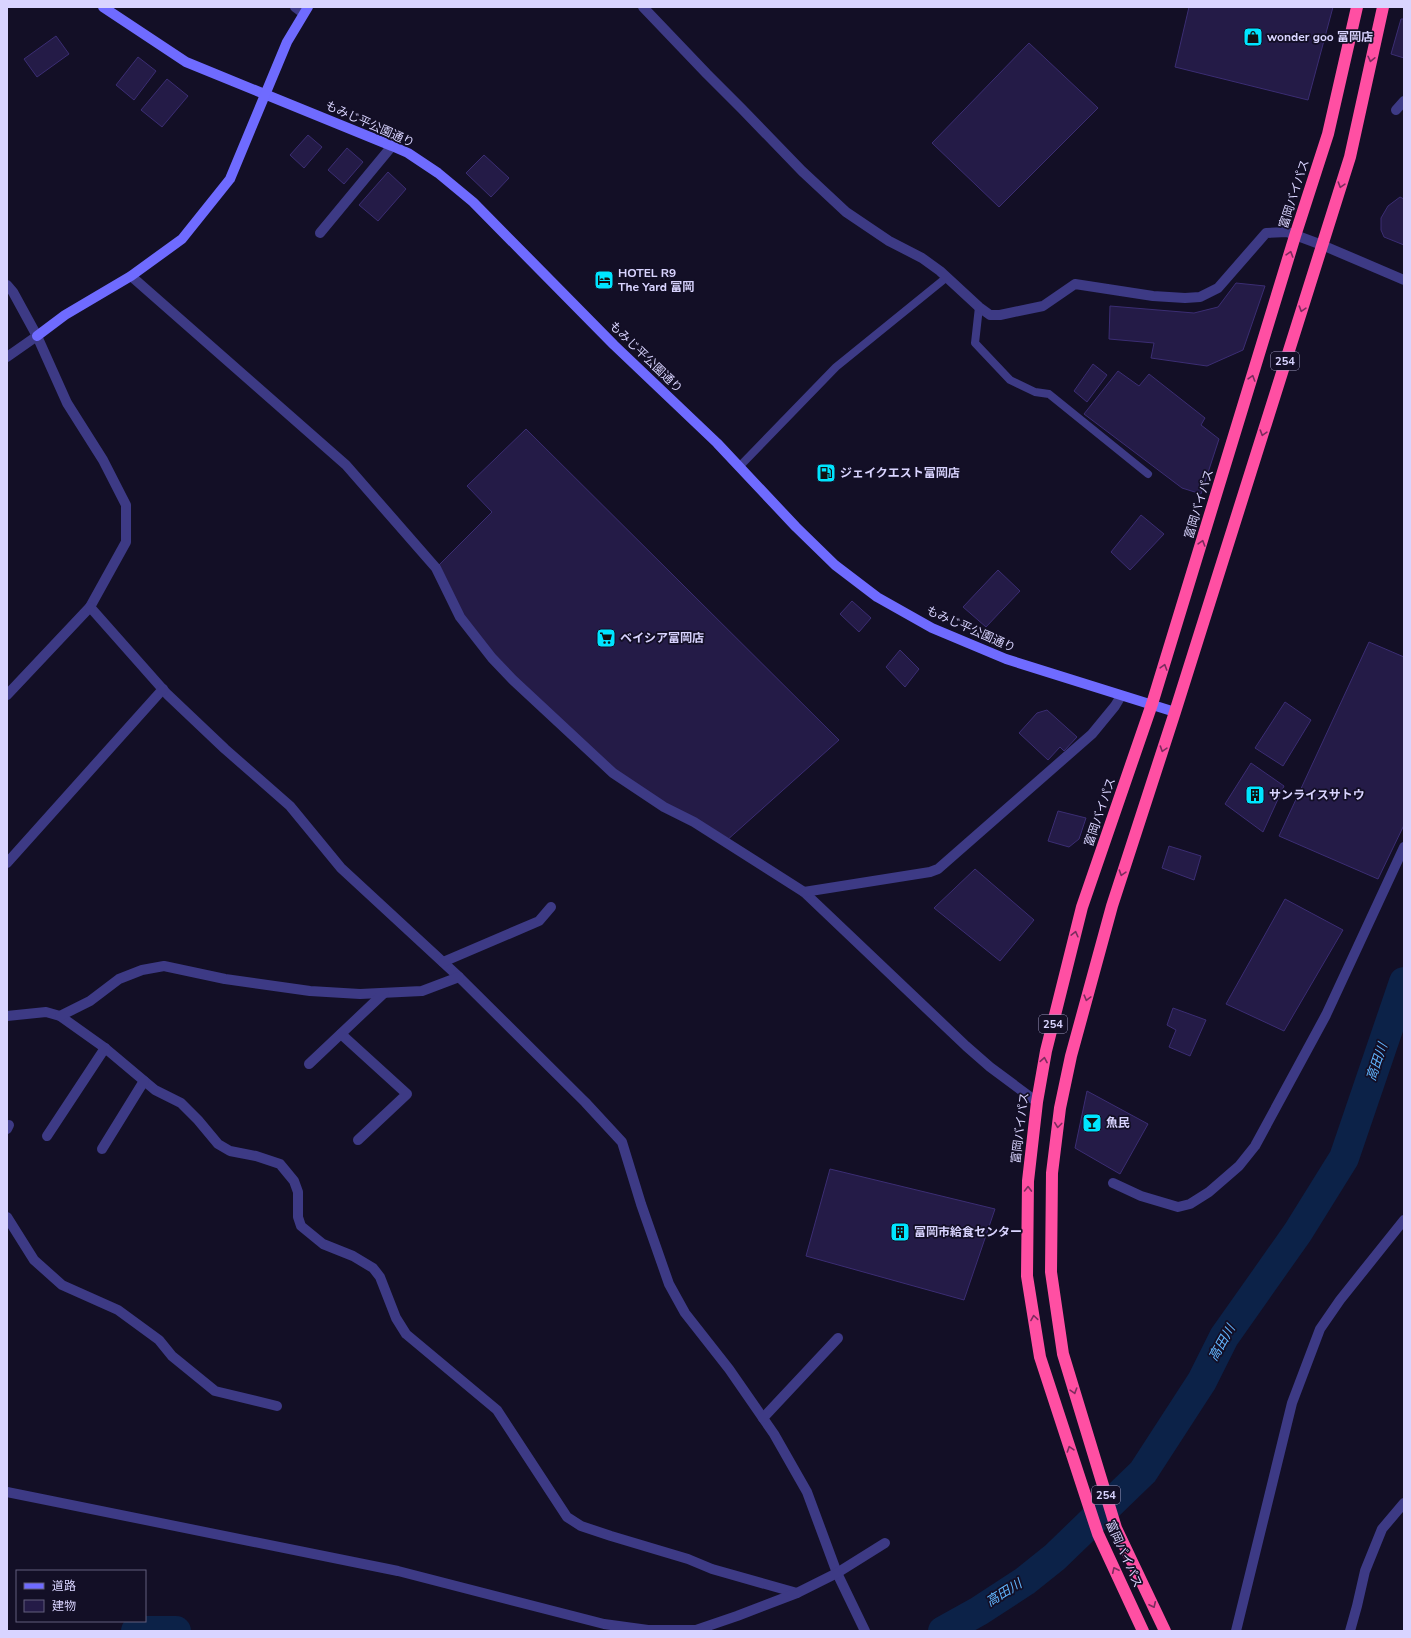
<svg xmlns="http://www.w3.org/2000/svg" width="1411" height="1638" font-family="'Nunito Sans','Noto Sans JP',sans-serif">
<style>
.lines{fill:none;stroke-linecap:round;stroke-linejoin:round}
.river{stroke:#0c2248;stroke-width:30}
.building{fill:#241b47;stroke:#3b2d73}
.lane{stroke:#3d3a85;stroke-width:8}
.street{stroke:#3d3a85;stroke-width:10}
.secondary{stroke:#6f6bff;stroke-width:10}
.highway{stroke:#ff4fa3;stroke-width:12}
.oneway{stroke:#7d2c5e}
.labels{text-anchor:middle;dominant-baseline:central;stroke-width:3.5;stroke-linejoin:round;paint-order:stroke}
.shield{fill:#130f26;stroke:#9e99be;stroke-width:1}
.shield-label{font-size:11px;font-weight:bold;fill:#d9d4ff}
.poi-label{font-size:12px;font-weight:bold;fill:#d9d4ff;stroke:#130f26;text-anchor:start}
.street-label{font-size:12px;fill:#d9d4ff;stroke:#130f26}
.water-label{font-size:13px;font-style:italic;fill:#62b6ff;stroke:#130f26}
</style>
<rect width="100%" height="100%" fill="#130f26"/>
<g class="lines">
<g class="river">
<polyline points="136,1631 176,1631"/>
<polyline points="943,1631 979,1611 1025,1581 1055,1557 1143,1472 1202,1381 1224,1337 1298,1232 1344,1158 1404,982"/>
</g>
</g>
<g class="building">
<polygon points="1189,7 1333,7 1308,100 1175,67"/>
<polygon points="1401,19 1404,19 1404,58 1391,54"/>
<polygon points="56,36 69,54 37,77 24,59"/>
<polygon points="1029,43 1098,108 999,207 932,143"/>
<polygon points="138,57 156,71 134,100 116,85"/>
<polygon points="167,79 188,96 162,127 141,110"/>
<polygon points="308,135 322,147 304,168 290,155"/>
<polygon points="347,148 363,162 344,184 328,170"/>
<polygon points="484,155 509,178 491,197 466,173"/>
<polygon points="388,172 406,189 378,221 359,205"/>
<polygon points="1400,197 1404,199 1404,245 1384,237 1381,230 1381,218 1388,206"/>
<polygon points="1236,283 1265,286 1243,350 1207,366 1151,358 1154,343 1109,339 1110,306 1194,313 1218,307"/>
<polygon points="1093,364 1107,375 1087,402 1074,391"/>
<polygon points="1118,371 1139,386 1149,374 1205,418 1201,425 1219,439 1201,494 1182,488 1084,414"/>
<polygon points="526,429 839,740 725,842 613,773 492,658 460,617 436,568 492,512 467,486"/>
<polygon points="1141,515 1164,534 1130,570 1111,552"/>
<polygon points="998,570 1020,591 986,627 963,607"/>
<polygon points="852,601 871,618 859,632 840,614"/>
<polygon points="1369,642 1404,657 1404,825 1378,879 1279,836"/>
<polygon points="900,650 919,669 905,687 886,667"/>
<polygon points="1285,702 1311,720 1283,766 1255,748"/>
<polygon points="1047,710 1077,737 1064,751 1060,747 1048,760 1019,733 1037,713"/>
<polygon points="1251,763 1284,786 1263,832 1225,804"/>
<polygon points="1058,811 1086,818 1079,839 1069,847 1048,841"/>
<polygon points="1169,846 1201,856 1194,880 1162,868"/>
<polygon points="975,869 1034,920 1000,961 934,908"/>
<polygon points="1285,899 1343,930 1284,1031 1226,1004"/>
<polygon points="1173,1008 1206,1020 1190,1056 1169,1047 1176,1030 1167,1025"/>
<polygon points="1087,1091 1148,1124 1120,1174 1075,1148"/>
<polygon points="830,1169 995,1209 964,1300 806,1256"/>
</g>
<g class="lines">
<g class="lane">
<polyline points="979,307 975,343 1010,380 1035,392 1049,394 1148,474"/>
<polyline points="739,467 836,367 947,277"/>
</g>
<g class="street">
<polyline points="295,7 303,13"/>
<polyline points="643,7 707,74 742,109 802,171 846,212 889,241 922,258 940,271 979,307 990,315 1000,315 1043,306 1075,284 1153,296 1185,298 1200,297 1218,288 1266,233 1287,232 1322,245 1404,280"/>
<polyline points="1396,110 1404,101"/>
<polyline points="320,233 392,146"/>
<polyline points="131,276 346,465 436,568 460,617 492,658 513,680 613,773 664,807 694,822 804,892 966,1046 990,1067 1037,1102"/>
<polyline points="7,285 13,292 37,336 67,403 103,460 126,505 126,542 90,607 7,695"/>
<polyline points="7,357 37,336"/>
<polyline points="90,607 167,694 225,749 290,806 341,868 459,977 585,1102 622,1142 641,1204 669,1284 685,1313 729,1369 774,1434 807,1492 837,1573 865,1631"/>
<polyline points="7,863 163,689"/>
<polyline points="804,892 930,872 938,869 1092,734 1115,706 1121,696"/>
<polyline points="443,962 539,921 551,907"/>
<polyline points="7,1016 46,1012 60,1016 105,1048 155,1090 181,1103 198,1120 218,1144 230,1151 256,1156 280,1164 294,1181 298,1192 298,1217 301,1226 323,1244 353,1256 373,1268 380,1277 396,1318 406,1334 497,1410 567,1517 581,1526 611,1536 688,1559 712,1569 797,1593"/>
<polyline points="60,1016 90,1001 119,979 142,970 164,966 225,979 310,991 360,994 422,991 459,977"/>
<polyline points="341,1034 407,1094 358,1140"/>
<polyline points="309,1064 384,993"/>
<polyline points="7,1129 9,1125"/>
<polyline points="47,1136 105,1048"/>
<polyline points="102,1149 144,1081"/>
<polyline points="1113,1183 1141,1196 1178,1207 1190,1204 1209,1192 1239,1166 1255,1146 1326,1015 1404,847"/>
<polyline points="7,1217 34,1260 62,1285 118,1310 159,1340 172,1356 215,1391 277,1406"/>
<polyline points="763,1418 838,1338"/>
<polyline points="7,1492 398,1571 604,1624 648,1630 696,1630 737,1616 797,1593 837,1573 885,1543"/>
<polyline points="1236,1631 1292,1403 1320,1329 1340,1300 1404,1220"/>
<polyline points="1350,1631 1357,1606 1365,1571 1382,1529 1404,1503"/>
</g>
<g class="secondary">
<polyline points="103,7 186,62 392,146 408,153 438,173 473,202 614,345 717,443 796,527 835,565 877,597 932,628 1006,659 1175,712"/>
<polyline points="37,336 65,315 131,276 182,239 230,179 287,42 308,7"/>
</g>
<g class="highway">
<polyline points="1143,1631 1098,1534 1040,1357 1027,1276 1028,1181 1037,1102 1046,1051 1082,907 1152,704 1295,236 1328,134 1357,7"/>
<polyline points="1165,1631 1116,1528 1063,1354 1051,1272 1052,1173 1060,1108 1071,1056 1112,906 1175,712 1350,157 1383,7"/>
</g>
</g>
<defs><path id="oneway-chevron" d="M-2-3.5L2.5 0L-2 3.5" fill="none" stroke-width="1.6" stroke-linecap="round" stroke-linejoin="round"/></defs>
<g class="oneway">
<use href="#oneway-chevron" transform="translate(1371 59) rotate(103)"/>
<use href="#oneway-chevron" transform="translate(1341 185) rotate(107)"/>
<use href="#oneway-chevron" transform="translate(1290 254) rotate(-73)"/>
<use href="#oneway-chevron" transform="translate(1302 309) rotate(107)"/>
<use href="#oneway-chevron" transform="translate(1252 378) rotate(-73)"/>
<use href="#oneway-chevron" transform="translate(1263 433) rotate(107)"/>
<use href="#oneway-chevron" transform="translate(1202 543) rotate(-73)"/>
<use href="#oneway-chevron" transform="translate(1164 667) rotate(-73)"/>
<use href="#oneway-chevron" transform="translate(1163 749) rotate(108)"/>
<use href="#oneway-chevron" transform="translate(1122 873) rotate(108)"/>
<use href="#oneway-chevron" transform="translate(1075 934) rotate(-76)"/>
<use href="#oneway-chevron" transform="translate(1087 998) rotate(105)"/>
<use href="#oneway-chevron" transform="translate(1044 1060) rotate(-80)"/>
<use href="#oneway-chevron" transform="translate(1058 1125) rotate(97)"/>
<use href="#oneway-chevron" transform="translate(1028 1189) rotate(-89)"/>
<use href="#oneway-chevron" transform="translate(1034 1318) rotate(-99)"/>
<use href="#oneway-chevron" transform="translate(1074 1391) rotate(73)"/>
<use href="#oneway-chevron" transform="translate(1070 1449) rotate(-108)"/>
<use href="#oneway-chevron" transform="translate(1115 1570) rotate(-115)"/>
<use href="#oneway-chevron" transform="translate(1153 1605) rotate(65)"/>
</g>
<defs>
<symbol id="shop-square" viewBox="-11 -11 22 22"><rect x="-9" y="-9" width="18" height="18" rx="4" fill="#00e5ff" stroke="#130f26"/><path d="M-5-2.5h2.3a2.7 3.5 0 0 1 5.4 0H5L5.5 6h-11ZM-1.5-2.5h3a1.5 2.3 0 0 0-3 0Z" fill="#111"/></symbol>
<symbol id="hotel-square" viewBox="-11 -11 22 22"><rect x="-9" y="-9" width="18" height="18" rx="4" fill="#00e5ff" stroke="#130f26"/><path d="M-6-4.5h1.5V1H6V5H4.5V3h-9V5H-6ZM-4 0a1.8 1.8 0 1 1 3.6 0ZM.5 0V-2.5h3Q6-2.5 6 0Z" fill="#111"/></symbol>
<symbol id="fuel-square" viewBox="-11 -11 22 22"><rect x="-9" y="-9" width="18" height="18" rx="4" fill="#00e5ff" stroke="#130f26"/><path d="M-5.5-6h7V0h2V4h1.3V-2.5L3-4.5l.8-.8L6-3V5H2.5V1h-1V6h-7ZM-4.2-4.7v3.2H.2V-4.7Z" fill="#111"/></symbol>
<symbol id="supermarket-square" viewBox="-11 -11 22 22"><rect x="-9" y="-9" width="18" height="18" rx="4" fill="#00e5ff" stroke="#130f26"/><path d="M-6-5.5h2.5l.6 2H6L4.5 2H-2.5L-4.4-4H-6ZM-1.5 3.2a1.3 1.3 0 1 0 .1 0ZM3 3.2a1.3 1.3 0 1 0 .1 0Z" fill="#111"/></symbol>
<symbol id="building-square" viewBox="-11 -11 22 22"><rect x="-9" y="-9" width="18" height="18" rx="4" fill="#00e5ff" stroke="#130f26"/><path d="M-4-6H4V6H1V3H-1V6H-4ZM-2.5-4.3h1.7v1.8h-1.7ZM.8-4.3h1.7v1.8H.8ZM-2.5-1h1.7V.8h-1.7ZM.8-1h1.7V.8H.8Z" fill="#111"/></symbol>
<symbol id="bar-square" viewBox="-11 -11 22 22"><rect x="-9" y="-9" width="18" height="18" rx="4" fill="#00e5ff" stroke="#130f26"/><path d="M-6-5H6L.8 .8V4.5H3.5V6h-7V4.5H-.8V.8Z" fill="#111"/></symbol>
</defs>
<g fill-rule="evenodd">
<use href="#shop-square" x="1242" y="26" width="22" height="22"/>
<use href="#hotel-square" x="593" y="269" width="22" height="22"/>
<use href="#fuel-square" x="815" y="462" width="22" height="22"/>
<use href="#supermarket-square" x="595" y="627" width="22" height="22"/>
<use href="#building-square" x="1244" y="784" width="22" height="22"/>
<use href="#bar-square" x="1081" y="1112" width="22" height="22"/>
<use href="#building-square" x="889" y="1221" width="22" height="22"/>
</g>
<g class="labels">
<g class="shield">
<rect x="1271" y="352" width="28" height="18" rx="3"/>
<rect x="1039" y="1015" width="28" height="18" rx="3"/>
<rect x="1092" y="1486" width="28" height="18" rx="3"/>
</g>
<g class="shield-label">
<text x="1285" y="361">254</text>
<text x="1053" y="1024">254</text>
<text x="1106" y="1495">254</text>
</g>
<g class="poi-label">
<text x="1267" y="37">wonder goo 富岡店</text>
<text x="618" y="273">HOTEL R9<tspan x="618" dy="14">The Yard 富岡</tspan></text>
<text x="840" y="473">ジェイクエスト富岡店</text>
<text x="620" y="638">ベイシア富岡店</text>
<text x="1269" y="795">サンライスサトウ</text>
<text x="1106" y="1123">魚民</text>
<text x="914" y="1232">富岡市給食センター</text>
</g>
<g class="street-label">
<text transform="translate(370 124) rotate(24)">もみじ平公園通り</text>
<text transform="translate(1294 194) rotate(-72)">富岡バイパス</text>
<text transform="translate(646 357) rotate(44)">もみじ平公園通り</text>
<text transform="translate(1199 504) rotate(-73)">富岡バイパス</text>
<text transform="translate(971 629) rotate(24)">もみじ平公園通り</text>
<text transform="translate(1100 812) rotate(-71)">富岡バイパス</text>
<text transform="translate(1020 1128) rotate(-83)">富岡バイパス</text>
<text transform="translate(1124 1554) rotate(66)">富岡バイパス</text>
</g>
<g class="water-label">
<text transform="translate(1377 1062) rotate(-71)">高田川</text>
<text transform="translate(1222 1343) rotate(-60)">高田川</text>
<text transform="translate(1004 1593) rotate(-32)">高田川</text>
</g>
</g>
<rect width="1411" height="1638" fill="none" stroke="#d9d4ff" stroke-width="16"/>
<rect x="16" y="1570" width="130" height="52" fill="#130f26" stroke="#625e7d"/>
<rect x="24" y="1583" width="20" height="6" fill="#6f6bff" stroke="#625e7d"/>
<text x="52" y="1590" font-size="12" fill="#d9d4ff">道路</text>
<rect x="24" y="1600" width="20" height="12" fill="#241b47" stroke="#625e7d"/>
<text x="52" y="1610" font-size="12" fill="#d9d4ff">建物</text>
</svg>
